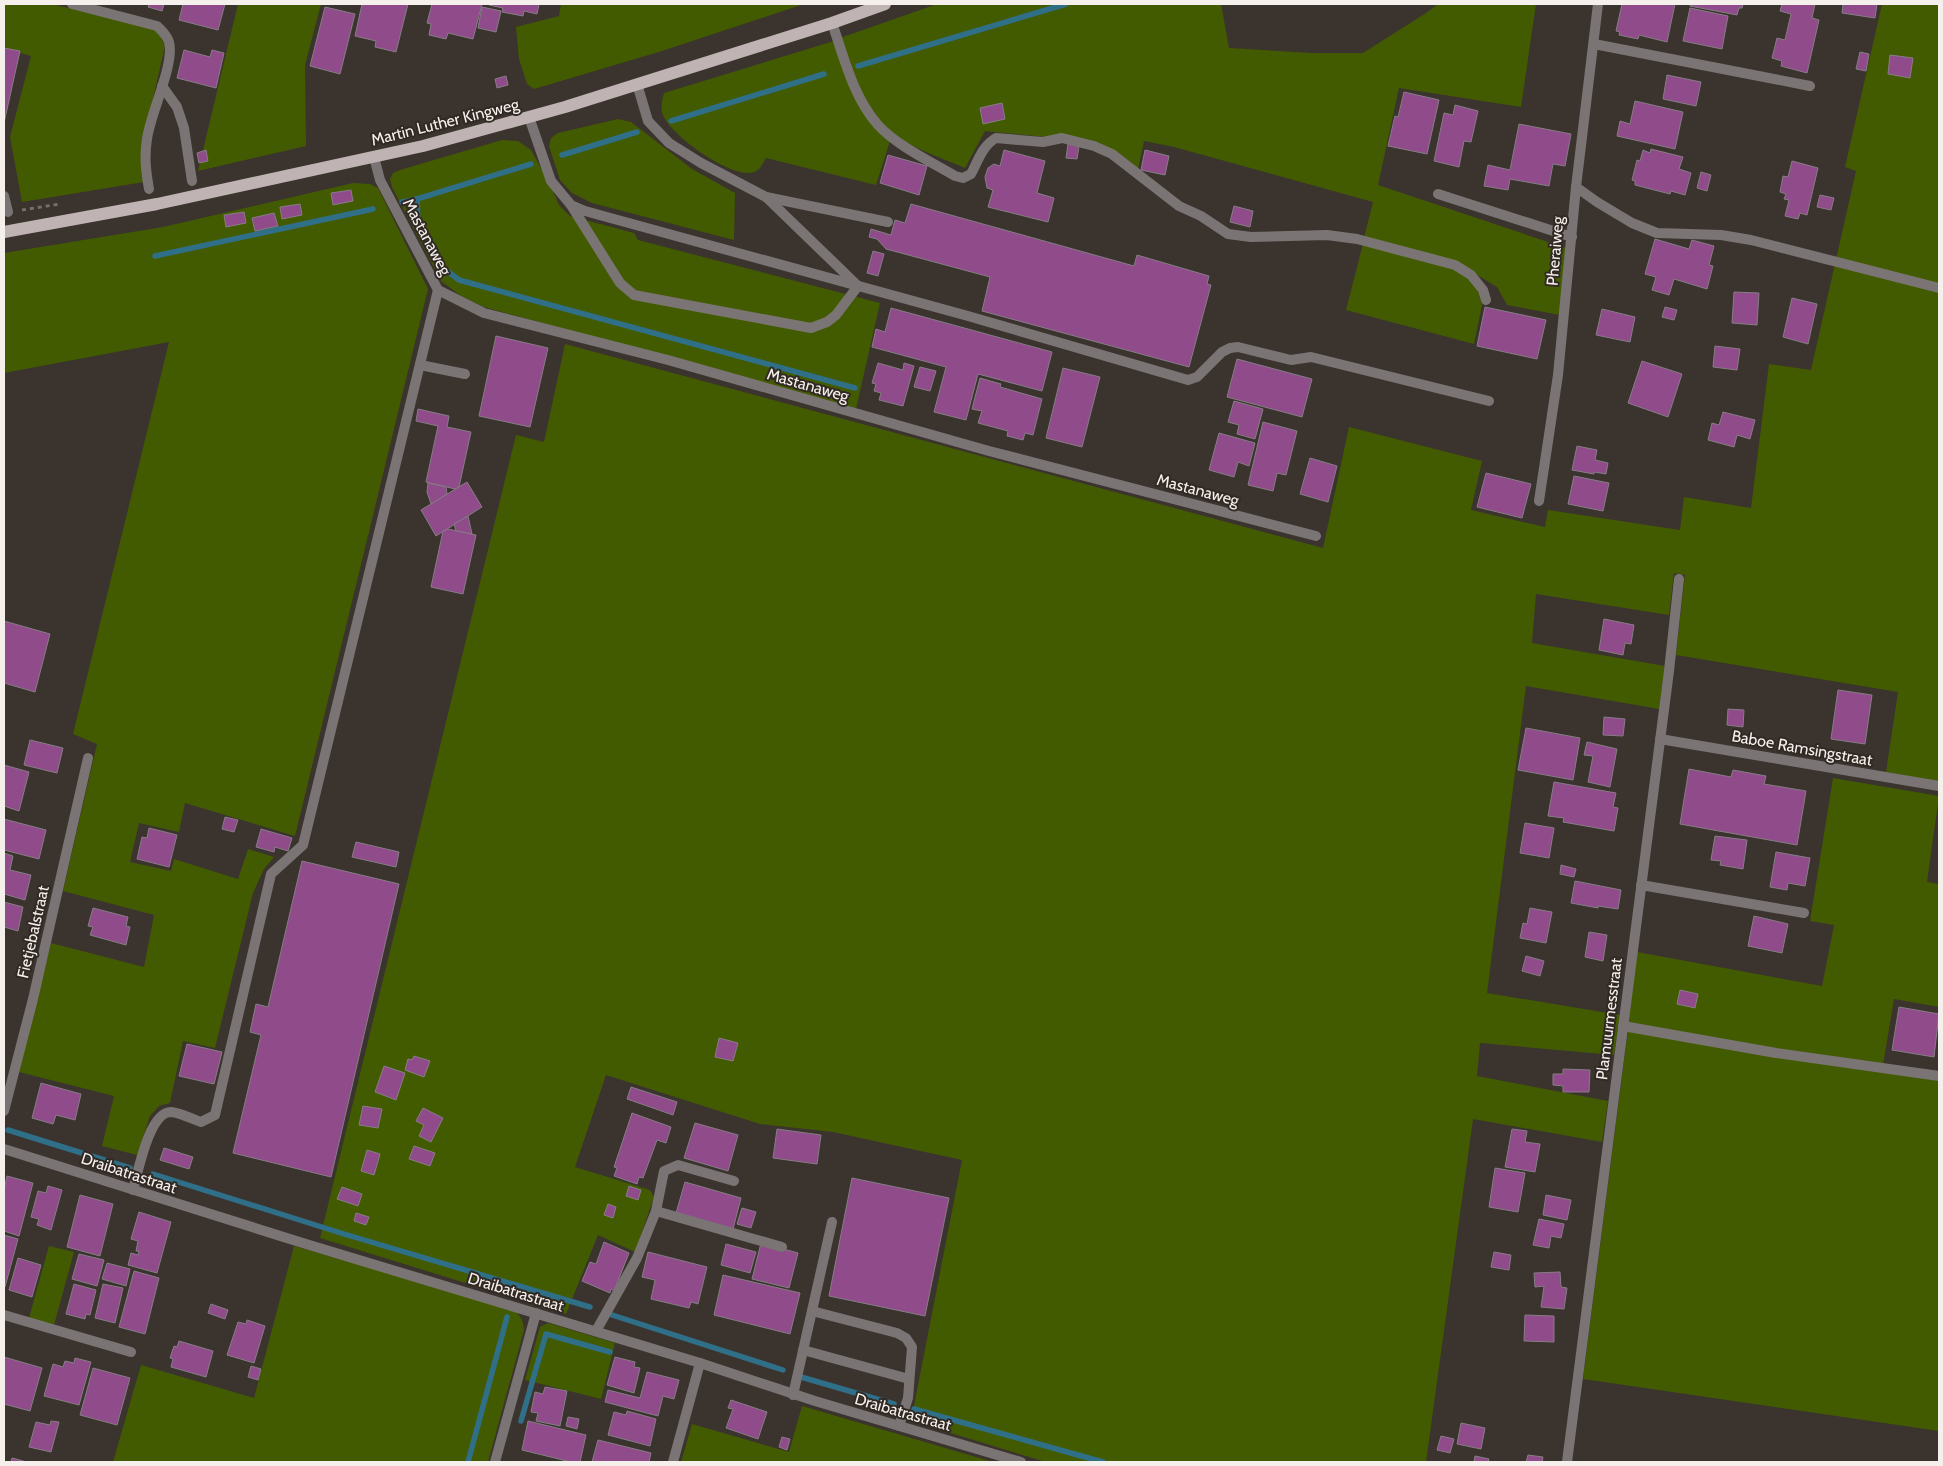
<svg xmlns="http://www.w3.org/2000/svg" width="1943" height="1466" font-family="Cabin,sans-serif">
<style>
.green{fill:#435b00}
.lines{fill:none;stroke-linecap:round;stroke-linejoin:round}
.stream{stroke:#306f88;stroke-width:5.5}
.building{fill:#8f4b8a;stroke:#867e85}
.path{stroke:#756e69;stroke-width:3;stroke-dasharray:4 4;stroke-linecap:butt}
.lane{stroke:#7a7574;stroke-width:10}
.street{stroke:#7a7574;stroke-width:10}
.primary{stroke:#bfb4b3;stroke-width:12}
.labels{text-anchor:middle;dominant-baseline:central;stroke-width:4;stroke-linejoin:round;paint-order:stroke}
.street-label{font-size:16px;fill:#f6f0ed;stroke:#312924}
</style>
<rect width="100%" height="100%" fill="#3b332e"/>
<g class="green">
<polygon points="4,4 51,4 151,27 159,33 165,46 148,121 144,182 22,202 10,137 31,56 4,48"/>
<polygon points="238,4 321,4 305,65 306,146 198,171"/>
<polygon points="561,4 804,4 662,51 534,89 527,84 519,59 516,27 559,16"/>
<path d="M937 4H1221L1229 48 1311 53H1363L1426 13 1438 4H1536L1521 107 1399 88 1378 185 1566 248 1560 315 1507 305 1497 287 1474 273 1364 238 1373 202 1174 147 1144 141 1138 169 1095 142 985 131 965 168C944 159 918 150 899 138 864 116 853 74 840 38Z"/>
<polygon points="1882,4 1939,4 1939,782 1886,772 1898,692 1676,655 1685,575 1674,573 1669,615 1536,594 1532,643 1665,666 1659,709 1526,686 1487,993 1620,1015 1614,1055 1480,1043 1477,1076 1608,1101 1602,1142 1473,1119 1426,1462 1046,1462 911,1421 962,1160 833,1132 760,1124 606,1075 575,1167 650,1190 654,1197 635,1252 598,1235 566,1314 320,1238 516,435 544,442 565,344 1323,548 1349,427 1482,461 1471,510 1545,527 1548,510 1680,530 1684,497 1751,508 1769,364 1811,370 1856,171 1845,167"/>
<path d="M834 41 852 90 890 141 876 185 766 158C762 164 761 170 754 172 733 180 671 136 663 115 660 108 662 100 664 93Z"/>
<polygon points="618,119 631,122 692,169 735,193 734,240 592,203 572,193 560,180 549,146 551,138 558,133"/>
<polygon points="502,140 518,141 531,150 550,184 559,205 570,216 634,233 638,240 880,303 856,409 484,307 461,296 441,281 392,187 390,179 393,173 400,170"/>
<polygon points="353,183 370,184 378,188 428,289 295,836 185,803 179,832 139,823 130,862 171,871 174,859 238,879 248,849 274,857 264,869 253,893 215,1048 183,1041 170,1103 159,1106 150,1116 137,1155 102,1146 114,1096 19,1072 51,943 144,967 154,915 63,891 97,744 73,734 169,342 4,373 4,253 163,227"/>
<polygon points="1363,244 1453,268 1467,277 1479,293 1482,305 1474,344 1346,310"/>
<polygon points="1833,778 1939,796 1927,882 1939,884 1939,1007 1894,999 1883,1065 1776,1049 1628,1024 1637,952 1822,986 1834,925 1810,921"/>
<polygon points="1628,1030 1939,1081 1939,1431 1583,1379"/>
<polygon points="49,1246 74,1252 54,1325 29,1318"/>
<path d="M294 1246 489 1302C507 1308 523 1309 524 1330L488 1462H113L141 1365 254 1398Z"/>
<polygon points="548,1323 615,1343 601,1399 525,1380 540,1327"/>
<polygon points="802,1406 993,1462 681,1462 692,1424 789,1452"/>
</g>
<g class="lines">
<g class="stream">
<polyline points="858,66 1066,4"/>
<polyline points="671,121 824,74"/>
<polyline points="562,155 637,132"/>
<polyline points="417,199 418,222 442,267 459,280 855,388"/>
<polyline points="402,202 417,199 531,164"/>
<polyline points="155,256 373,209"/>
<polyline points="8,1130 130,1168"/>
<polyline points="153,1174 344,1234 590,1307"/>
<polyline points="609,1314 783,1370"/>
<polyline points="801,1377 894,1404"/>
<polyline points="914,1409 1103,1462"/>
<polyline points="521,1421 546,1334 610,1352"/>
<polyline points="468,1462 507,1317"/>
</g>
</g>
<g class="building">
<polygon points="149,4 164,4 162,11 148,7"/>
<polygon points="183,4 225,4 218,30 179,20"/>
<polygon points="362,4 408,4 396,52 375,47 376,41 355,36"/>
<polygon points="432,4 482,4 473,39 448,33 446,39 429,35 431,24 427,23"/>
<polygon points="489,4 539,4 537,14 524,11 523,16 502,12 503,8 489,5"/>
<polygon points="1622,4 1675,4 1667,42 1639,35 1638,39 1619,35 1620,32 1616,31"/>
<polygon points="1690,4 1743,4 1742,8 1739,8 1737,15 1690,6"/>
<polygon points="1782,4 1815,4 1812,18 1819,20 1807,73 1781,66 1782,61 1772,58 1777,38 1785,40 1791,14 1780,11"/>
<polygon points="1843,4 1877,4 1875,18 1842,13"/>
<polygon points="325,7 355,14 340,74 310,66"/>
<polygon points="482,7 501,11 496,32 478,28"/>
<polygon points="1690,8 1728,16 1722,49 1683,41"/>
<polygon points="4,48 20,51 4,123"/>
<polygon points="184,50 210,57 212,50 224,53 216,88 177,78"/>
<polygon points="1860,52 1869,54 1866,71 1856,69"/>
<polygon points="1890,55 1913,58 1910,78 1888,74"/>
<polygon points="1667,75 1701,82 1696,106 1663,99"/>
<polygon points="506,76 508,85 497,88 495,79"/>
<polygon points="1404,92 1439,100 1427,154 1388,146 1395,116 1398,117"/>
<polygon points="1635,101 1683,112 1675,149 1617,136 1620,121 1630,124"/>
<polygon points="1002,103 1005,119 983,124 980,108"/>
<polygon points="1455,105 1478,111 1471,142 1464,141 1459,167 1434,161 1444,113 1453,115"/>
<polygon points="1519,124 1571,134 1565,166 1553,164 1549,186 1510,179 1508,190 1484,186 1488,165 1510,170"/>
<polygon points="1068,144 1079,146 1077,159 1066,158"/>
<polygon points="1651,149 1683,157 1679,169 1691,173 1685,195 1671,191 1670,194 1635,185 1635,181 1632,180 1637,160 1640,161 1643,150 1650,153"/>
<polygon points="206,150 208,161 199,163 197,153"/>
<polygon points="1004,150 1045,161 1037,193 1054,198 1048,222 988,207 993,190 987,188 985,177 988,168 994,164 1000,166"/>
<polygon points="1145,150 1169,156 1165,175 1141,170"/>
<polygon points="888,155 927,166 919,195 880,183"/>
<polygon points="1792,161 1818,168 1807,215 1800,213 1798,219 1785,216 1789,200 1784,199 1786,194 1780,192 1783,176 1788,177"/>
<polygon points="1701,172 1711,175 1707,191 1697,188"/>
<polygon points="351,190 353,201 333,205 331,193"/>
<polygon points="1820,195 1834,198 1831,210 1817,207"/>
<polygon points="300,204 302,215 282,219 280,207"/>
<polygon points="911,204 1134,266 1137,255 1209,276 1207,284 1211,285 1189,367 982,311 990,277 886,249 877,239 869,237 871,229 891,235 895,220 905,223"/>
<polygon points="1234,206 1253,211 1250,227 1230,222"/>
<polygon points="244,212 246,223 226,227 224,215"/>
<polygon points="274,213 278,226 255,231 252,218"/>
<polygon points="1655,239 1689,249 1692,240 1714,246 1709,265 1713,266 1707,289 1674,279 1669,295 1652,290 1656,277 1645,274"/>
<polygon points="873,251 884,254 878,276 867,273"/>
<polygon points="1734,292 1759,293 1757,325 1732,323"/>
<polygon points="1792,298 1817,304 1808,344 1783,337"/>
<polygon points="1485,307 1546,320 1537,359 1477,346"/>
<polygon points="1665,307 1677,310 1674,320 1662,317"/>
<polygon points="891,308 1052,352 1042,391 978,374 966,420 934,412 946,367 872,347 876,329 885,332"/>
<polygon points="1602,309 1635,317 1630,342 1596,335"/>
<polygon points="496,336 548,348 530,427 479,416"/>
<polygon points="1715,346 1740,349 1737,370 1713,367"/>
<polygon points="1237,359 1312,379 1302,417 1227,397"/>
<polygon points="1642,361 1682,374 1668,417 1628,403"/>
<polygon points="878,363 903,370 904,363 914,366 903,406 879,400 881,393 874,391 876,384 872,383"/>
<polygon points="920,367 936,371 930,391 914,387"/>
<polygon points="1063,368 1100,377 1082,447 1046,438"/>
<polygon points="980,378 1001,384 1000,387 1042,399 1033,435 1025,433 1023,440 1007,436 1008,431 978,423 982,411 972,409"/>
<polygon points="1234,401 1263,409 1255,439 1237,434 1239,425 1228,422"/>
<polygon points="418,409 449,416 447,427 471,432 459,487 455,489 426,482 438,426 416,421"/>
<polygon points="1723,412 1755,420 1750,439 1737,435 1734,447 1708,440 1712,423 1719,425"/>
<polygon points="1263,422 1297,431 1286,475 1277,473 1273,491 1248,485"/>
<polygon points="1219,433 1255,443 1249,466 1238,462 1234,477 1209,470"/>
<polygon points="1577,446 1597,450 1595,460 1608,463 1606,474 1594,472 1594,474 1572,470"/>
<polygon points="1310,458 1337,466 1328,502 1300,494"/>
<polygon points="1486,473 1531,484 1522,518 1477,507"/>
<polygon points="1574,476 1609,483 1603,511 1568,504"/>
<polygon points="467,482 482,507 436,536 421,510"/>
<polygon points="428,483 446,487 447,494 431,504 427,492"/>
<polygon points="468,516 472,534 456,531 454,524"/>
<polygon points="448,529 476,535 463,594 431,587 443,531"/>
<polygon points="1604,619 1634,625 1631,644 1625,643 1623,655 1599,650"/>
<polygon points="4,621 50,634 35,692 4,683"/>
<polygon points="1838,690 1872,695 1865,744 1831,739"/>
<polygon points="1728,709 1744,710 1743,727 1727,725"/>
<polygon points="1604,717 1625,719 1623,736 1603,735"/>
<polygon points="1526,728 1580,738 1573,780 1518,770"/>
<polygon points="30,740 63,748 57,773 24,765"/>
<polygon points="1587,742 1617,749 1610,787 1588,782 1593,756 1584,755"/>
<polygon points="4,765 29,772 19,811 4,806"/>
<polygon points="1689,769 1731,777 1733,770 1766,776 1764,784 1806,791 1797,845 1680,824"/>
<polygon points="1554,782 1616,793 1613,807 1618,808 1614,831 1563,822 1564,818 1548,816"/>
<polygon points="225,817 238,820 234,832 222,829"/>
<polygon points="4,819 46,830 39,859 4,850"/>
<polygon points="1525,823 1554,828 1549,858 1520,853"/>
<polygon points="149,828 177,835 169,867 137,859 142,837 147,838"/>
<polygon points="261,829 292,838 288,851 275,847 274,852 256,847"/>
<polygon points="1715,836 1747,840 1743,869 1720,865 1721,861 1711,860"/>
<polygon points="356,842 399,852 396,867 352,857"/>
<polygon points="1776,852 1810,858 1805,886 1788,883 1787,890 1770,887"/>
<polygon points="4,853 13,856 10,870 31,875 25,900 4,894"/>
<polygon points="302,861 399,884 331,1177 233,1153 261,1035 250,1032 256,1004 268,1007"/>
<polygon points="1561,865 1576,869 1574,877 1560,874"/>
<polygon points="1575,881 1621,890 1618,909 1598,906 1598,908 1571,903"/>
<polygon points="4,902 23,907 18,931 4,927"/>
<polygon points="93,908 128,917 126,926 130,927 126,945 90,935 93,927 88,926"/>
<polygon points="1530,908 1552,912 1546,943 1520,938 1523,923 1527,924"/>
<polygon points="1754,916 1788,924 1782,953 1748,946"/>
<polygon points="1589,932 1607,935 1603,961 1585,957"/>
<polygon points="1526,956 1544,961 1540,976 1522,971"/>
<polygon points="1680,990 1698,994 1695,1008 1677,1004"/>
<polygon points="1899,1007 1939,1014 1934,1057 1892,1050"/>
<polygon points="719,1038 738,1043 733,1061 715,1057"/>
<polygon points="187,1044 222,1052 214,1084 179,1076"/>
<polygon points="414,1056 430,1061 424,1077 405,1070 408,1059 412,1060"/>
<polygon points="384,1066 405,1073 396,1100 375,1092"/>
<polygon points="1563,1069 1590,1070 1589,1092 1563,1092 1563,1086 1553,1085 1553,1074 1563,1074"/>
<polygon points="41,1083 81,1094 75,1120 56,1115 53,1124 32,1118"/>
<polygon points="631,1087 677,1102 673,1115 627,1099"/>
<polygon points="363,1106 382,1109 378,1128 359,1125"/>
<polygon points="423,1108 443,1118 431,1142 419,1136 424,1125 416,1121"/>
<polygon points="632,1113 671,1127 666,1143 657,1140 643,1178 639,1177 637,1184 614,1176 617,1168 614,1167"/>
<polygon points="695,1123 738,1135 728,1171 684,1158"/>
<polygon points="777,1129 821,1135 817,1164 773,1158"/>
<polygon points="1512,1129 1527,1131 1525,1142 1540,1144 1535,1172 1505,1167"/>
<polygon points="414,1146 435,1153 430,1166 409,1159"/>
<polygon points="164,1148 193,1157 189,1169 160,1160"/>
<polygon points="367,1150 380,1154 374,1175 361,1171"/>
<polygon points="1495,1168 1525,1173 1518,1212 1489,1207"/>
<polygon points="7,1176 33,1183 19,1236 4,1231 4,1190"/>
<polygon points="852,1178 949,1198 925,1316 829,1296"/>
<polygon points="685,1182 741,1198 733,1229 676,1213"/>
<polygon points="48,1186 62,1190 51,1230 37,1225 39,1219 31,1217 38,1191 46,1193"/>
<polygon points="629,1186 641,1190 638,1200 626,1196"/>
<polygon points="342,1187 362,1194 358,1206 337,1199"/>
<polygon points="80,1195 113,1204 100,1256 67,1247"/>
<polygon points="1546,1195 1571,1200 1567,1220 1543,1215"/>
<polygon points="608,1204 616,1207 613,1218 604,1215"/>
<polygon points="742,1208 756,1212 751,1228 737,1224"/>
<polygon points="139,1212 171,1222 157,1273 128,1265 131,1253 138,1255 139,1251 136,1251 138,1241 131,1239"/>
<polygon points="356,1213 369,1217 366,1225 354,1221"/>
<polygon points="1539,1219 1564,1224 1561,1238 1551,1236 1549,1248 1533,1245"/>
<polygon points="4,1235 18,1239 5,1287 4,1287"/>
<polygon points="604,1242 629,1253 614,1291 611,1289 610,1293 582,1281 590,1262 596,1264"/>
<polygon points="761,1243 798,1253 789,1288 752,1279"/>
<polygon points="726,1244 756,1252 750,1273 721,1265"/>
<polygon points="648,1252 707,1267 698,1304 691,1302 689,1308 651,1299 655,1280 642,1277"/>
<polygon points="1494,1252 1511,1255 1509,1270 1491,1267"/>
<polygon points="79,1254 104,1260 97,1286 72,1279"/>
<polygon points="18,1258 41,1265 32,1297 9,1290"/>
<polygon points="107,1263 130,1269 126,1286 102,1279"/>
<polygon points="134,1271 159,1278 145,1334 119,1327"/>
<polygon points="1560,1272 1561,1287 1567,1288 1564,1309 1541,1307 1544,1286 1535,1287 1534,1273"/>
<polygon points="723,1275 800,1293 790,1334 714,1315"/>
<polygon points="74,1284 96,1290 90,1315 86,1314 85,1319 66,1314"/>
<polygon points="103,1284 123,1288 115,1323 95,1318"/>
<polygon points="211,1304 228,1310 225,1319 208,1313"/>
<polygon points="1525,1315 1554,1316 1554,1342 1524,1341"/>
<polygon points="247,1320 265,1326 254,1363 227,1355 238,1322 246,1324"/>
<polygon points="179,1341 213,1351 206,1377 171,1367 173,1359 170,1358 174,1346 177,1347"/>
<polygon points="4,1357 42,1368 30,1411 4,1404"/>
<polygon points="615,1357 635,1362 634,1367 640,1368 634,1393 607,1385"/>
<polygon points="75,1358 91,1362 79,1405 44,1396 53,1364 63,1367 65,1361 74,1363"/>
<polygon points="251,1366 261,1369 258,1380 248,1377"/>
<polygon points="93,1368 130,1378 117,1425 80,1415"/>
<polygon points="647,1372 679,1380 674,1399 663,1396 658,1416 605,1402 608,1390 640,1398"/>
<polygon points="545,1387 567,1391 560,1426 536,1421 538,1413 531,1412 535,1392 543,1394"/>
<polygon points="731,1400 767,1412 758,1439 726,1428 733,1409 728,1408"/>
<polygon points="627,1411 656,1419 650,1446 608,1435 614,1412 626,1415"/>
<polygon points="568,1417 579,1419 577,1429 566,1426"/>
<polygon points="51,1421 59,1422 51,1452 29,1447 36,1422 50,1425"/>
<polygon points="528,1421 586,1435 580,1462 571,1462 522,1450"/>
<polygon points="1461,1423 1485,1428 1481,1449 1457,1444"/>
<polygon points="1441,1436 1454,1439 1450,1453 1437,1450"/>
<polygon points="782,1437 790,1439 787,1450 779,1447"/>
<polygon points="598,1440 651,1453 649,1462 592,1462"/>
<polygon points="1528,1455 1543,1457 1542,1462 1526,1462"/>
<polygon points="1475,1456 1489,1459 1488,1462 1474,1462"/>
<polygon points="12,1458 27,1462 11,1462"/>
</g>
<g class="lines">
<polyline class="path" points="22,210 60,204"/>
<g class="lane">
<path d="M832 23C844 57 853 97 878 125 896 145 931 162 955 176L963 178 971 174C978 161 982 146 996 138L1043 142 1062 138 1094 146 1112 154 1179 206 1201 216 1228 234 1251 237 1327 235 1357 239 1455 265 1471 275 1483 290 1486 300"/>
<polyline points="1594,44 1810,86"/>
<polyline points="637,84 648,121 669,143 701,163 766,197 888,222"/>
<polyline points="529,117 551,181 571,205 585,211 968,316 1188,380 1197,377 1222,352 1230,348 1238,347 1291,360 1311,357 1489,401"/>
<polyline points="1576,187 1597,202 1632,223 1657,233 1721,235 1751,240 1939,288"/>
<polyline points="1438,194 1572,237"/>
<polyline points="4,196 8,212"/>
<polyline points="571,205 620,283 634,295 811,328 827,322 836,315 858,286 766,197"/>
<polyline points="420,365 465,374"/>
<polyline points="1641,885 1804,913"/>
<polyline points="1623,1026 1776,1053 1939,1076"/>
<polyline points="4,1111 33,999 88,758"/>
<path d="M133 1190C138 1172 149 1112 171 1112 181 1113 192 1119 201 1122L215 1115 271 874 303 845 438 290"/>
<polyline points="656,1211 782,1247"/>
<polyline points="812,1311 897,1333 906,1338 912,1347 908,1398 899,1426"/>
<polyline points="596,1331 637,1258 656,1211 664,1171 678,1165 734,1181"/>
<polyline points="803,1350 909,1379"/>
<polyline points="793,1395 832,1222"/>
</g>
<g class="street">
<path d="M72 4 157 26C162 31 167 35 169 42 175 64 150 114 147 139 144 157 146 172 149 189"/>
<polyline points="162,86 177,107 184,128 192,181"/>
<polyline points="374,157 380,180 438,290 484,313 668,360 989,451 1316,536"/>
<polyline points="1539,501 1558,375 1576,187 1598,4"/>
<polyline points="1660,739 1939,786"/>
<polyline points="4,1149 306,1244 700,1363 815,1401 1021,1462"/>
<polyline points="4,1315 131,1352"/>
<polyline points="495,1462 536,1313"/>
<polyline points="673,1462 700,1363"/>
<polyline points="1567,1462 1669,671 1679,579"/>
</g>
<polyline class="primary" points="4,232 157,204 423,146 565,107 832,23 885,4"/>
</g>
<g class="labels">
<g class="street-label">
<text transform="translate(445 122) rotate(-14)">Martin Luther Kingweg</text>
<text transform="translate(427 237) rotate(62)">Mastanaweg</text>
<text transform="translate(1555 251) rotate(-85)">Pheraiweg</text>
<text transform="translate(808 385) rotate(16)">Mastanaweg</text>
<text transform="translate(1198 490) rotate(15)">Mastanaweg</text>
<text transform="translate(1802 748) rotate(10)">Baboe Ramsingstraat</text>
<text transform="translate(33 932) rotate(-77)">Fietjebalstraat</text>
<text transform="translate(1609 1019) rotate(-83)">Plamuurmesstraat</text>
<text transform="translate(129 1173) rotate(18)">Draibatrastraat</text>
<text transform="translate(516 1292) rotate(17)">Draibatrastraat</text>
<text transform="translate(903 1412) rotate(16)">Draibatrastraat</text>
</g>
</g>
<rect width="1943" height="1466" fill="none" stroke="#f6f0ed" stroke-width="10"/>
</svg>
